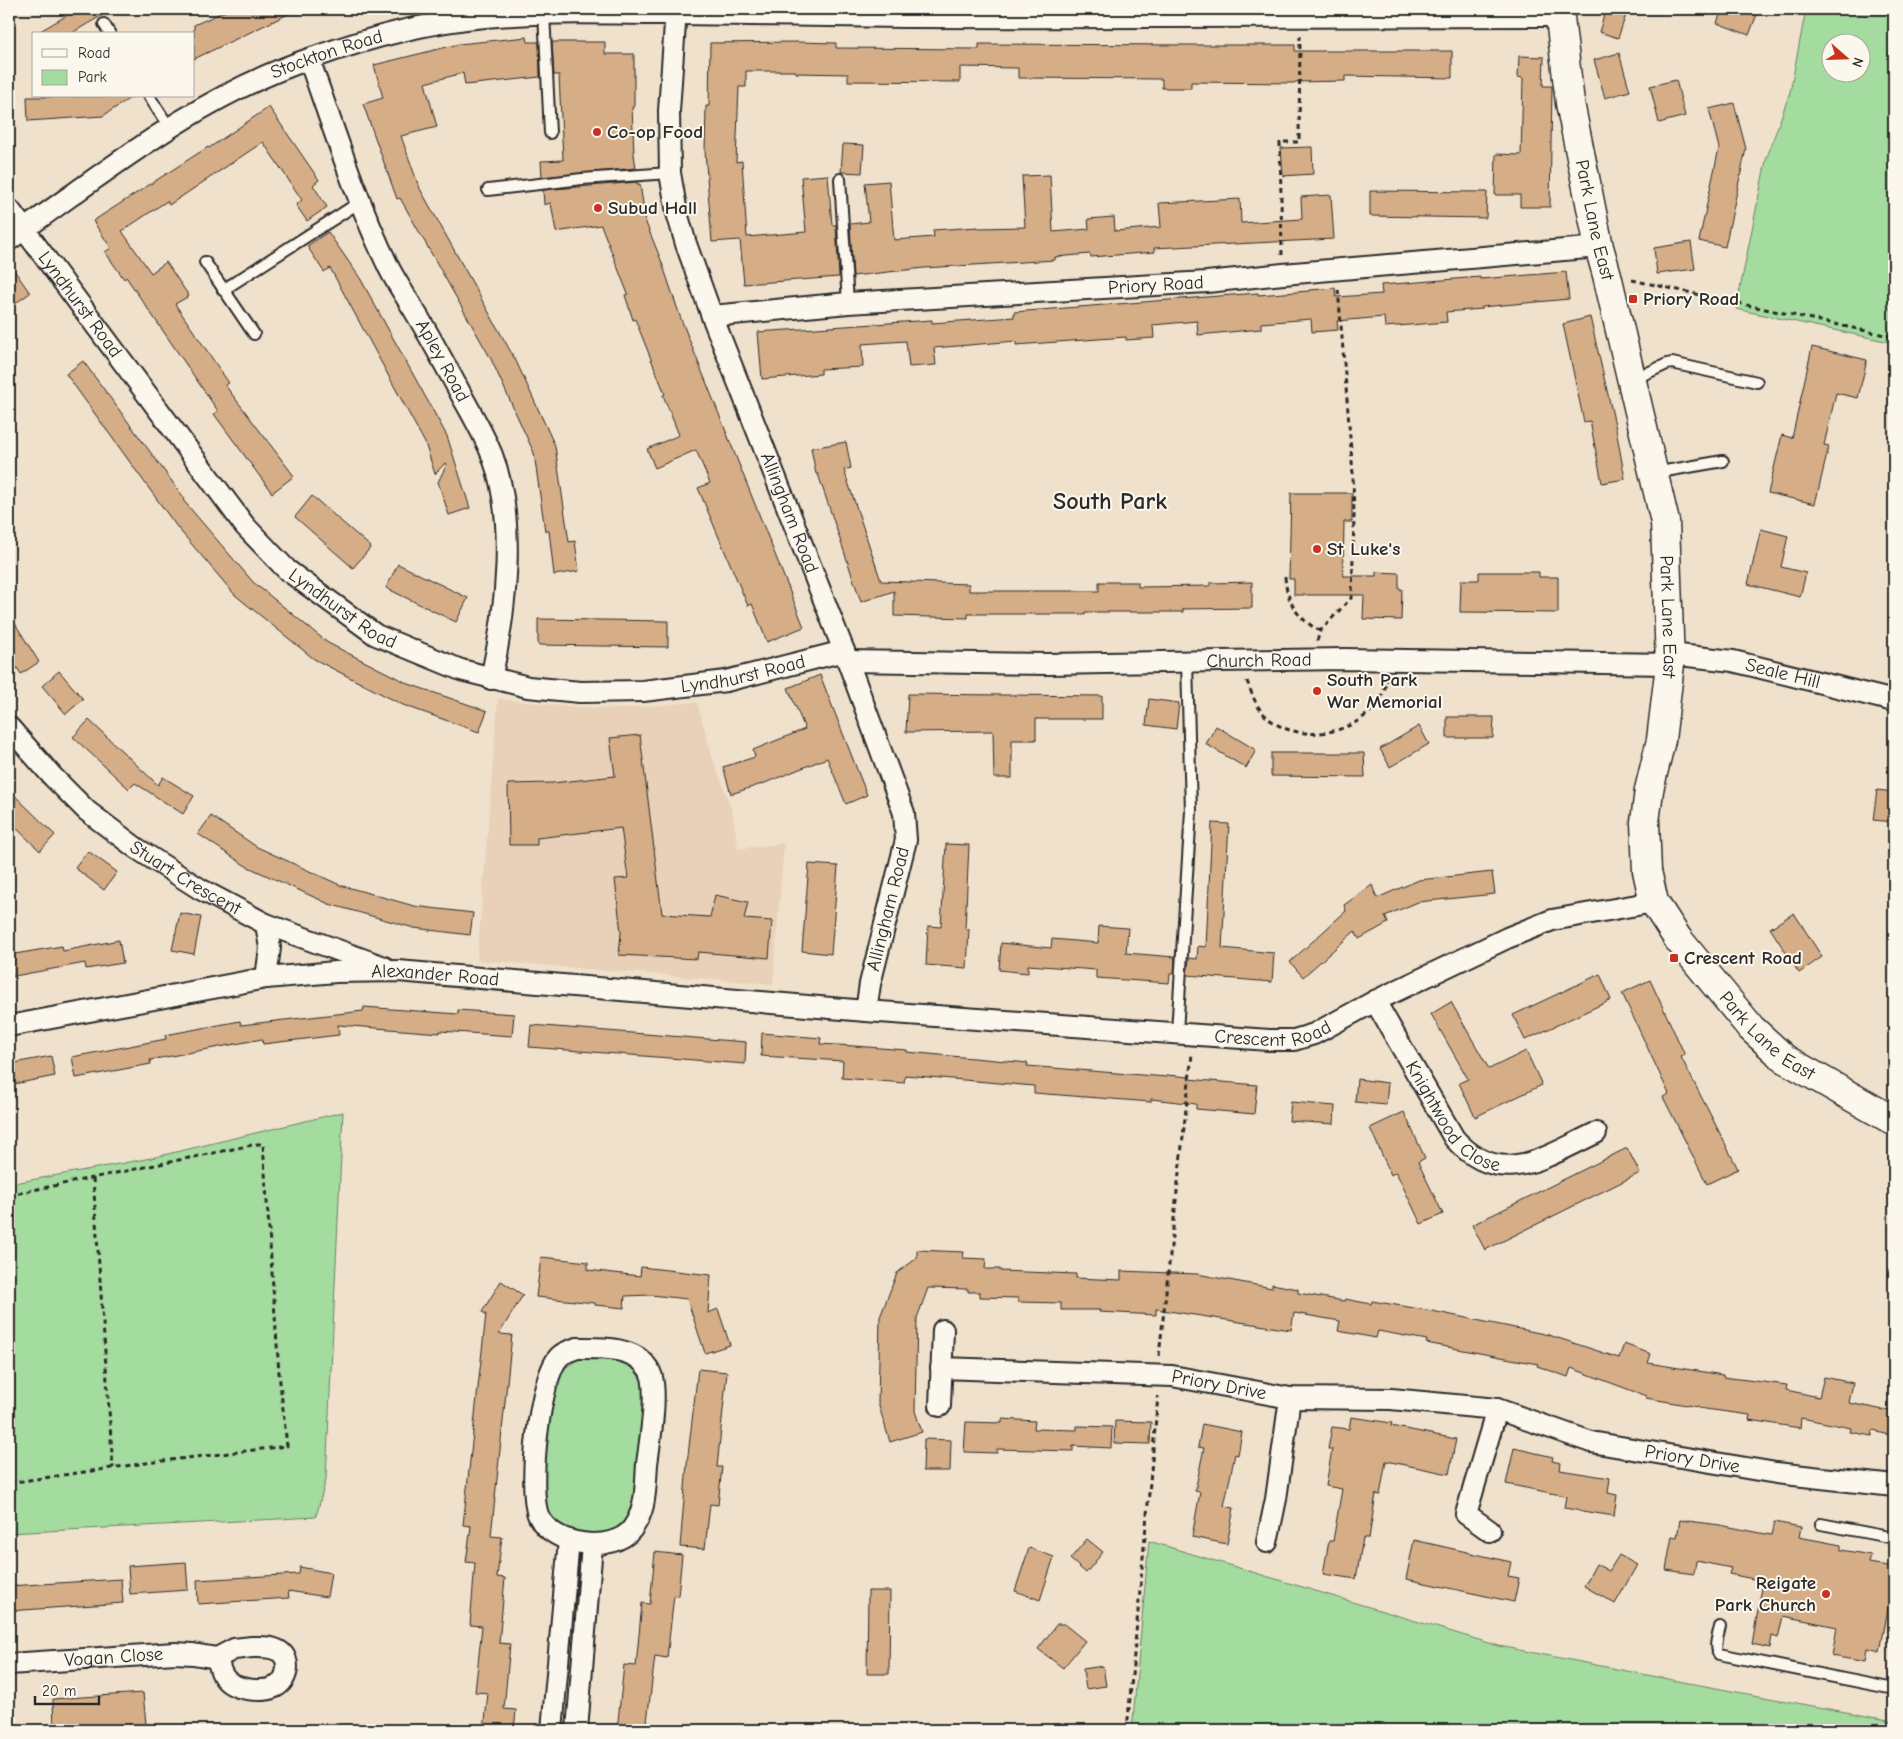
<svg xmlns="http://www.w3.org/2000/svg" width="1903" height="1739" font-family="'Comic Neue',sans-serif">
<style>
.built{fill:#e8d1b8}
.green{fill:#a4db9e;stroke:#688364;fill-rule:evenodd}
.building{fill:#d5ad86;stroke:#2b2b2b}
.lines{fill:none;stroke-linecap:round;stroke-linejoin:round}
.lane-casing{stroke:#2b2b2b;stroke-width:14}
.street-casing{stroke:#2b2b2b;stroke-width:24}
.secondary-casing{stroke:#2b2b2b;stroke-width:31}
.path{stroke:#2b2b2b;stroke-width:3;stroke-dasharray:5 4;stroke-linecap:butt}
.lane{stroke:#fbf7ec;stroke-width:10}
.street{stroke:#fbf7ec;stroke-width:20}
.secondary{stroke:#fbf7ec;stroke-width:28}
.poi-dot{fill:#c8321e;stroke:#fbf7ec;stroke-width:2}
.labels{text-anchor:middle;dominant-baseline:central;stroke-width:4;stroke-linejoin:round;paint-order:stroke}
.street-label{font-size:19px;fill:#2b2b2b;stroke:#fbf7ec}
.poi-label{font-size:19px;font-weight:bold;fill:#2b2b2b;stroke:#fbf7ec;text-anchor:start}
.district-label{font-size:24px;font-weight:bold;fill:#2b2b2b;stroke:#fbf7ec}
</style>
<rect width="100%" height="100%" fill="#f0e1cd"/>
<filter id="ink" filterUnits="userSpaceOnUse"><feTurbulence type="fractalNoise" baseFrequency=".02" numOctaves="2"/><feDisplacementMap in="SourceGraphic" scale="10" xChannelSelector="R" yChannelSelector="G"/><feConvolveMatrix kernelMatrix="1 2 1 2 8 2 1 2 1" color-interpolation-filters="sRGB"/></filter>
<g filter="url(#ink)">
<polygon class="built" points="498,699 563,706 618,709 697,702 712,756 732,810 738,849 784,843 773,984 477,960"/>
<g class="green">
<path d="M1806 9H1894V343L1736 309 1766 160 1790 92ZM1830 42H1860V72H1830Z"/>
<polygon points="343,1112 326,1479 316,1517 9,1533 9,1184 151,1158"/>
<polygon points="590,1355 622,1359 633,1368 643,1382 647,1399 637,1499 624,1523 613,1530 597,1535 580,1534 566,1530 556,1523 547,1510 542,1487 545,1437 557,1379 565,1368 577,1360"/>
<polygon points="1149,1541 1499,1646 1678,1681 1894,1721 1894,1730 1132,1730"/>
</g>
<g class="building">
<polygon points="78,9 113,9 70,34 35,34"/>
<polygon points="230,9 299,9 194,59 194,25"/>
<polygon points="1606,9 1628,9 1618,38 1599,32"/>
<polygon points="1722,9 1759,9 1749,35 1717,23"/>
<polygon points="527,37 528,42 539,42 540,77 465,85 463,73 425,83 437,127 401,136 419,187 517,363 555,446 569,542 575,541 579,571 554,575 549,531 545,531 534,453 491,359 400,198 397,199 363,104 383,98 374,65 459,44"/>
<polygon points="552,42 605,42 605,54 634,54 634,107 632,107 634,154 636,168 542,177 541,161 563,160 559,75 554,75"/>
<polygon points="797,42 836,43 836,48 979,49 979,44 1191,45 1295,45 1295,51 1452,51 1452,78 1345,76 1345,81 1295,82 1294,83 1191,82 1191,88 1162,88 1162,79 1018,78 1018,68 960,67 960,82 848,81 848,74 796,73 796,71 746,71 746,87 739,87 736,162 742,161 747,237 806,232 801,177 828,175 832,225 836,225 839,277 744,284 740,240 712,242 705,151 706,106 709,106 710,43"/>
<polygon points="1619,53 1630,91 1605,98 1594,60"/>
<polygon points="1519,56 1544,57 1543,86 1552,86 1550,207 1520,207 1520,195 1495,195 1496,154 1521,155 1523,78 1518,77"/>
<polygon points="1676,80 1685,116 1659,123 1650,86"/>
<polygon points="133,96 103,116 28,121 27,97"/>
<polygon points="1734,103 1746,149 1725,247 1699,241 1719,148 1709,109"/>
<polygon points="269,107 319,180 313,185 327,207 307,221 296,205 302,200 263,142 169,205 167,201 122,231 151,273 166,262 189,296 175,304 229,383 225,385 294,476 272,493 214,414 218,411 126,277 124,279 105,252 111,248 93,221 208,147 209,148"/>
<polygon points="843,144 864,145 862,173 841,172"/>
<polygon points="1312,147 1313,174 1283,176 1281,148"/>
<polygon points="1050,175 1053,232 1089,229 1088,219 1114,217 1115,231 1161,227 1159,203 1240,199 1241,223 1302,219 1301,197 1331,195 1334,239 1154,248 1155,252 1091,257 1090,254 1055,257 1055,260 924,268 853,276 850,224 869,222 865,183 889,181 894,240 934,237 933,230 978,227 978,228 1025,227 1022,176"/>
<polygon points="637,182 637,184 640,184 646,223 661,260 681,319 804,627 767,642 752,604 748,606 698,488 710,483 696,450 655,468 647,449 679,435 663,395 665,394 635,319 633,320 625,295 628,294 601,225 556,232 551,203 544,205 543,190"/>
<polygon points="1370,191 1487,192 1486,218 1370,216"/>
<polygon points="328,232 360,278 447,436 470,508 449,515 438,482 447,464 445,463 435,474 425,443 330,268 324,272 307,246"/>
<polygon points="1691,242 1695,269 1657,274 1654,248"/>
<polygon points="9,263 30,293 9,308"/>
<polygon points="1566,272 1569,299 1482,307 1482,309 1446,312 1447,322 1385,327 1384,317 1337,321 1338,330 1312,332 1311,319 1261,323 1261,329 1198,335 1197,321 1153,325 1154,338 1126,340 1126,337 1016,345 1016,341 934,348 936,365 909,367 906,341 862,344 863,367 821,369 821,374 762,379 758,332 932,320 932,323 1014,317 1014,312 1258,293 1258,295 1309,291 1309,290 1335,288 1336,297 1382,294 1381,285 1480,277 1480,279"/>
<polygon points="1590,317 1616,429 1625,479 1602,483 1590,421 1584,422 1563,324"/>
<polygon points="1812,347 1867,360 1858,398 1836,393 1824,445 1829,446 1815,504 1768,493 1782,435 1792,438"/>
<polygon points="83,361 185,499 183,500 253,582 328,643 409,684 487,711 479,732 403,705 314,659 235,595 177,527 66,374"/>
<polygon points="846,442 851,468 844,470 881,581 969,584 969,591 1099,591 1099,582 1138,582 1138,587 1210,586 1210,583 1252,582 1252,608 1183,609 1183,612 1085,612 1085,614 968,614 968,618 894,616 894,591 861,602 818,474 816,474 811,448"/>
<polygon points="1291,493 1352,493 1352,522 1344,522 1343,576 1376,576 1376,572 1399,573 1399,589 1402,589 1401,620 1363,619 1364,595 1294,595 1294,579 1289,579"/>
<polygon points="312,496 371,547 353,568 295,517"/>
<polygon points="1761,529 1788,536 1781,567 1806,573 1800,597 1748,584"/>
<polygon points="398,564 468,598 456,622 386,588"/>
<polygon points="1479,572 1539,572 1539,577 1558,577 1558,613 1460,612 1461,580 1479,580"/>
<polygon points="9,614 39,662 21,674 9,655"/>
<polygon points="538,619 668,621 668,647 538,645"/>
<polygon points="59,671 83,699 66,714 42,686"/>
<polygon points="820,675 867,795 846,804 827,758 765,783 731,794 723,767 755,757 753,750 805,729 788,688"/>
<polygon points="908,694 1102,696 1102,719 1036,719 1036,740 1012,740 1012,778 994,778 993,731 906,732"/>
<polygon points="1149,699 1179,703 1176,729 1146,725"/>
<polygon points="1447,717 1494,717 1493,738 1447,738"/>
<polygon points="89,720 158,785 163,777 194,796 183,814 135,783 129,789 73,737"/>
<polygon points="1216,726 1256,750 1246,768 1206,744"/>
<polygon points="1419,726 1429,744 1390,767 1380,749"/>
<polygon points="640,735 662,914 710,917 715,895 748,902 744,919 772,921 769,958 698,952 697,959 619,955 621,933 615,879 628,878 621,828 537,838 537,845 509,845 508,784 552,783 615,776 610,738"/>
<polygon points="1271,753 1364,753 1365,777 1271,776"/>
<polygon points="9,790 55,835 40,851 9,821"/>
<polygon points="1877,790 1894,792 1894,822 1873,820"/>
<polygon points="211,816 257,847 340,885 414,906 473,913 470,935 414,928 329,904 246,866 198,834"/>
<polygon points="1212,823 1229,824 1222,948 1274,953 1272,982 1187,975 1189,958 1197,959 1198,946 1206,947"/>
<polygon points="946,844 969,845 965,929 969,929 967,968 926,965 928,926 941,927"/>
<polygon points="88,851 117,872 104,890 75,868"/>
<polygon points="809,864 838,866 831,954 802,951"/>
<polygon points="1492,872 1495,894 1418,902 1385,916 1388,923 1359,939 1355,931 1303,977 1290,962 1346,911 1344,905 1372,885 1377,898 1419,880"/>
<polygon points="180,913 201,917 194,954 172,950"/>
<polygon points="1794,913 1822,957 1799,973 1770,928"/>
<polygon points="1099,926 1128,928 1126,953 1175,957 1174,974 1170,974 1169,983 1096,978 1096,970 1028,965 1028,973 999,970 1001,943 1051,948 1052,939 1098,943"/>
<polygon points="119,940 123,963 86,969 85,963 9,977 9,955 62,946 63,951"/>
<polygon points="1600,974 1611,1000 1525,1040 1513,1015"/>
<polygon points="1650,980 1685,1055 1681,1057 1738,1169 1707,1184 1663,1097 1669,1094 1622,993"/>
<polygon points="1451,1002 1489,1069 1526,1051 1542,1085 1475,1117 1459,1083 1468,1079 1431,1014"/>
<polygon points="364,1007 458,1014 458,1010 514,1014 512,1036 440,1031 440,1033 338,1025 339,1035 263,1044 262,1039 150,1060 151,1064 76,1078 72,1057 166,1039 165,1035 240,1021 241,1025 363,1011"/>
<polygon points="531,1025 746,1042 745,1064 529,1047"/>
<polygon points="762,1033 821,1038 820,1044 854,1046 907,1050 907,1052 1028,1063 1027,1066 1167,1077 1167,1075 1189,1077 1188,1079 1257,1085 1254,1114 1196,1109 1196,1104 1151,1099 1151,1102 1034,1093 1034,1086 905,1075 904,1083 842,1078 843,1061 761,1056"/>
<polygon points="51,1056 55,1076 9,1085 9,1064"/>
<polygon points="1357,1079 1388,1083 1386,1105 1355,1102"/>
<polygon points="1291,1102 1335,1106 1334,1124 1289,1121"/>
<polygon points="1404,1112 1425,1158 1418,1162 1443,1214 1421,1224 1396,1172 1391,1175 1370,1128"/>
<polygon points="1627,1148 1640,1173 1485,1250 1472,1225"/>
<polygon points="917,1250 964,1252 963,1258 986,1259 985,1269 1000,1269 1000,1271 1076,1274 1076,1278 1121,1280 1121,1271 1197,1274 1272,1288 1272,1284 1298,1289 1298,1293 1344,1301 1345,1299 1371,1304 1372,1301 1432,1311 1549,1335 1619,1358 1624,1344 1651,1354 1648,1363 1723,1375 1723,1377 1787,1385 1786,1390 1819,1397 1824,1377 1853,1383 1849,1403 1894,1412 1894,1436 1873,1431 1872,1436 1850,1432 1851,1428 1801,1418 1800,1428 1749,1420 1750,1415 1698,1408 1698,1407 1646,1398 1646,1396 1571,1368 1568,1377 1537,1366 1538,1364 1426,1343 1427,1340 1378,1331 1376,1338 1338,1331 1340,1321 1294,1313 1291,1330 1156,1309 1156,1315 1099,1312 1100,1310 1061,1310 1061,1303 1018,1302 1018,1298 980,1297 980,1292 968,1292 968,1289 928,1288 917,1318 915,1411 922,1432 890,1442 878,1403 880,1317 897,1273 917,1258"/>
<polygon points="541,1257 588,1262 588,1270 640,1276 641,1267 711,1275 708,1313 718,1309 730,1345 705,1353 687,1299 651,1295 625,1296 624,1308 595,1305 595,1303 536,1297"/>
<polygon points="501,1281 523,1295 499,1334 512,1335 491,1536 502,1537 497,1577 505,1578 499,1643 510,1644 504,1709 516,1710 514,1730 484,1730 488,1693 475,1692 482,1626 470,1625 475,1563 466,1562 471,1526 463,1525 486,1314 482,1312"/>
<polygon points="698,1369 727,1372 717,1467 722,1467 718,1505 710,1504 705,1549 680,1547 687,1464"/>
<polygon points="1351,1417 1392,1423 1391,1426 1456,1439 1449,1474 1386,1461 1380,1495 1376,1494 1369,1538 1363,1538 1356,1579 1323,1574 1329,1541 1333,1541 1342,1489 1326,1486 1332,1449 1328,1449 1332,1427 1349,1429"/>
<polygon points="1002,1419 1035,1421 1034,1429 1077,1430 1077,1426 1112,1427 1111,1448 1073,1446 1073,1451 997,1449 997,1453 964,1452 966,1422 1002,1423"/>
<polygon points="1115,1421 1151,1422 1150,1444 1114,1443"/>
<polygon points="1202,1424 1242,1432 1238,1455 1235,1454 1224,1506 1234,1508 1227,1544 1192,1537 1200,1492 1195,1491 1204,1448 1198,1447"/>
<polygon points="924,1439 951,1440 950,1471 923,1471"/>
<polygon points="1514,1448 1553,1457 1552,1461 1561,1463 1560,1470 1610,1478 1608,1493 1617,1495 1614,1516 1564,1508 1566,1496 1506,1484"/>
<polygon points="1680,1520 1720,1525 1771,1535 1774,1522 1801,1527 1799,1537 1841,1545 1841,1550 1871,1555 1869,1563 1894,1567 1894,1576 1880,1652 1867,1649 1865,1662 1832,1656 1837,1627 1783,1616 1778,1638 1772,1636 1770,1648 1752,1644 1763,1581 1729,1574 1731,1568 1696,1561 1694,1574 1666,1570 1672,1536 1677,1537"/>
<polygon points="1087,1539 1103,1552 1086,1573 1070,1559"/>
<polygon points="1414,1540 1511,1562 1508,1576 1519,1578 1514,1602 1406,1579"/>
<polygon points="1029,1548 1054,1557 1040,1600 1015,1591"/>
<polygon points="655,1552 682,1555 678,1596 674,1595 667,1658 655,1656 646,1730 617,1730 624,1665 636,1666 642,1603 650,1604"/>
<polygon points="1619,1555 1637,1565 1615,1604 1584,1586 1596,1564 1609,1571"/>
<polygon points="186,1562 188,1590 130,1594 128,1566"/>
<polygon points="300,1567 331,1573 327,1597 288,1591 289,1598 198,1604 197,1580 299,1574"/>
<polygon points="121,1579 123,1603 9,1611 9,1586"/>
<polygon points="868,1591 890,1591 889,1674 867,1674"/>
<polygon points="1057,1624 1064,1624 1085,1641 1063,1668 1038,1649"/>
<polygon points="1103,1666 1106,1686 1086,1689 1083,1669"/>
<polygon points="143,1693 146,1724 54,1730 53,1699"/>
</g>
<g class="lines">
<defs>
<g id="lane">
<polyline points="544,13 550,133"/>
<polyline points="104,24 110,34"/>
<polyline points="149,96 169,127"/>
<polyline points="840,179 848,303"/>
<polyline points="488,190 582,179 670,173"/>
<polyline points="205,262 254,334"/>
<polyline points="223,290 360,202"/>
<polyline points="1632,380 1667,364 1672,363 1757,382"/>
<polyline points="1654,473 1723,461"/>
<polyline points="1177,1032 1191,811 1187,662"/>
<polyline points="1821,1524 1894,1538"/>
<path d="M1720 1627C1718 1636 1713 1648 1719 1654L1894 1689"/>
</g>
<g id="street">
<path id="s1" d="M676 9 669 111 670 173 677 213 686 244 712 316 844 651 904 813 906 840 870 984 866 1011"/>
<path id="s2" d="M309 59C334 130 357 202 390 270 398 285 408 300 417 315 433 342 448 370 463 398 473 416 484 435 492 455 517 520 506 612 491 679"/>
<path id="s3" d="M9 209 245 526 287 570 376 635 461 670 528 687 580 692 643 691 726 681 844 651"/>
<path id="s4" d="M9 240C106 172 198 96 312 58 368 38 426 22 485 17 549 11 614 14 678 14 754 15 829 16 905 17 1123 18 1341 16 1559 16"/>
<path id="s5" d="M712 316 848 303 1207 282 1283 274 1599 247"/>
<path id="s6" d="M1670 654 1733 661 1894 701"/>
<path id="s7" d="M848 661 1048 664 1344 659 1670 664"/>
<path id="s8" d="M9 727 53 777 87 811 136 848 200 889 266 924 384 967"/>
<polyline points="266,978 270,948 266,924"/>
<path id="s9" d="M1375 1001 1454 1138C1500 1191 1546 1156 1596 1133"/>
<path id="s10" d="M9 1026 266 978 336 972 398 971 866 1011 1269 1040H1294L1314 1034 1375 1001 1507 938 1552 920 1654 902"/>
<path d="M577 1348C599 1348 633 1346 647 1367 649 1369 651 1374 652 1377 657 1400 650 1440 647 1464 646 1477 646 1492 643 1505 641 1514 637 1522 632 1529 612 1554 553 1546 539 1517 527 1492 539 1375 560 1356 564 1352 572 1350 577 1348Z"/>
<path id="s11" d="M941 1368 1172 1376 1290 1398 1391 1399 1497 1409 1591 1442 1776 1473 1894 1486"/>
<polyline points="940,1406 943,1330"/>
<polyline points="1490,1531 1466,1514 1497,1409"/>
<polyline points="1267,1542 1276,1499 1290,1398"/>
<path d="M252 1647C261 1647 271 1646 279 1651 292 1659 288 1681 275 1687 262 1693 232 1690 224 1677 220 1672 219 1664 217 1658L234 1649Z"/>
<path id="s12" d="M9 1664 175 1653 193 1654 217 1658"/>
<polyline points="552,1730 569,1540"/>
<polyline points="577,1730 592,1545"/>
</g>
<g id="secondary">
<path id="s13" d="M1559 9 1570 103 1599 247 1607 275 1665 522 1670 664 1661 740 1649 790 1645 822 1647 871 1654 902 1678 939 1751 1028 1785 1059 1894 1121"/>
</g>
</defs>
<use href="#lane" class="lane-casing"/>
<use href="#street" class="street-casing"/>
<use href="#secondary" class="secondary-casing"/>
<g class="path">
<polyline points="1282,255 1280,142 1299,142 1300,36"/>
<polyline points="1632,280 1894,337"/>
<path d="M1285 577C1287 603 1297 618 1320 631"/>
<polyline points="1317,641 1320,631 1352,597 1354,517 1353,474 1338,288"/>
<path d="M1247 681C1251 691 1255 704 1262 712 1296 752 1378 733 1387 680"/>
<polyline points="93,1178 113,1468"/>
<polyline points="9,1195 257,1144 263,1144 279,1373 287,1446 146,1463 9,1483"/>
<polyline points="1159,1356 1192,1054"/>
<polyline points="1127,1730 1158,1396"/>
</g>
<use href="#lane" class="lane"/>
<use href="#street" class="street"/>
<use href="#secondary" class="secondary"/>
</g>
</g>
<g class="poi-dot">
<circle cx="597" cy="132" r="5"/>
<circle cx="598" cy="208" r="5"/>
<rect x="1628" y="294" width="10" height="10" rx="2.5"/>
<circle cx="1317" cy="549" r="5"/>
<circle cx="1317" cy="691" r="5"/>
<rect x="1669" y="953" width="10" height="10" rx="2.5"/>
<circle cx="1826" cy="1594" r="5"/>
</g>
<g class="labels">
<g class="street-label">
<text stroke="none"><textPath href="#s4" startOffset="370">Stockton Road</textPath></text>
<text stroke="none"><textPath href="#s13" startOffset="214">Park Lane East</textPath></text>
<text stroke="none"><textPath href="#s5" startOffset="445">Priory Road</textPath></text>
<text stroke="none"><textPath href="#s3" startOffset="119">Lyndhurst Road</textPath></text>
<text stroke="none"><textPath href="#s2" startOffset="331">Apley Road</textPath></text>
<text stroke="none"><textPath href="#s1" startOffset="525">Allingham Road</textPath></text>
<text stroke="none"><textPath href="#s3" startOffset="524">Lyndhurst Road</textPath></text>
<text stroke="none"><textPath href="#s13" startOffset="619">Park Lane East</textPath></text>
<text stroke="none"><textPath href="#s7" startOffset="411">Church Road</textPath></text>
<text stroke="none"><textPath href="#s3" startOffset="944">Lyndhurst Road</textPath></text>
<text stroke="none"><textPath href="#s6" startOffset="115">Seale Hill</textPath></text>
<text stroke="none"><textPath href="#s8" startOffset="234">Stuart Crescent</textPath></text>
<text transform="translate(888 909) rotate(-76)">Allingham Road</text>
<text stroke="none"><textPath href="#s10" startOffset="431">Alexander Road</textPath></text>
<text stroke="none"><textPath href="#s10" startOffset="1272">Crescent Road</textPath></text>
<text stroke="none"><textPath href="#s13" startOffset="1084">Park Lane East</textPath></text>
<text stroke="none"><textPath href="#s9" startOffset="142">Knightwood Close</textPath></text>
<text stroke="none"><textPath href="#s11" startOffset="279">Priory Drive</textPath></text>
<text stroke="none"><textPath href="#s11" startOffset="761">Priory Drive</textPath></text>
<text stroke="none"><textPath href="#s12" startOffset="105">Vogan Close</textPath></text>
</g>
<g class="poi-label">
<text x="607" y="132">Co-op Food</text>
<text x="608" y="208">Subud Hall</text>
<text x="1643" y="299">Priory Road</text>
<text x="1327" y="549">St Luke's</text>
<text x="1327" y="680">South Park<tspan x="1327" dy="22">War Memorial</tspan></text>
<text x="1684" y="958">Crescent Road</text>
<text x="1816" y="1583" text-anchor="end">Reigate<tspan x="1816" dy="22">Park Church</tspan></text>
</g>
<g class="district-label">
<text x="1110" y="501">South Park</text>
</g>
</g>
<rect width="1903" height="1739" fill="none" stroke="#fbf7ec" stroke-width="30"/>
<rect x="15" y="15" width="1873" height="1709" fill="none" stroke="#2b2b2b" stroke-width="2" filter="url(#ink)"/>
<rect x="32" y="32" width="162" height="65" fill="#fbf7ec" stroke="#a8a59f"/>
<rect x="42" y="49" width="25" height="8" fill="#fbf7ec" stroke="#a8a59f"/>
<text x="78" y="58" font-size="15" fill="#2b2b2b">Road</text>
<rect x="42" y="70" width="25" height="15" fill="#a4db9e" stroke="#a8a59f"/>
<text x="78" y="82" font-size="15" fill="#2b2b2b">Park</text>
<g transform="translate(1846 58) rotate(110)"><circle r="24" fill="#fbf7ec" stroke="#a8a59f"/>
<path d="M0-4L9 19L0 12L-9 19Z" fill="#c8321e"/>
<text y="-8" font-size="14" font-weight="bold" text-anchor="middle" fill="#2b2b2b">N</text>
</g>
<path d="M35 1696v8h64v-8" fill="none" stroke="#2b2b2b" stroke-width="2.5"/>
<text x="42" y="1696" font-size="15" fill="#2b2b2b" stroke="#fbf7ec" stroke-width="4" paint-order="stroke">20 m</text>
</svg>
